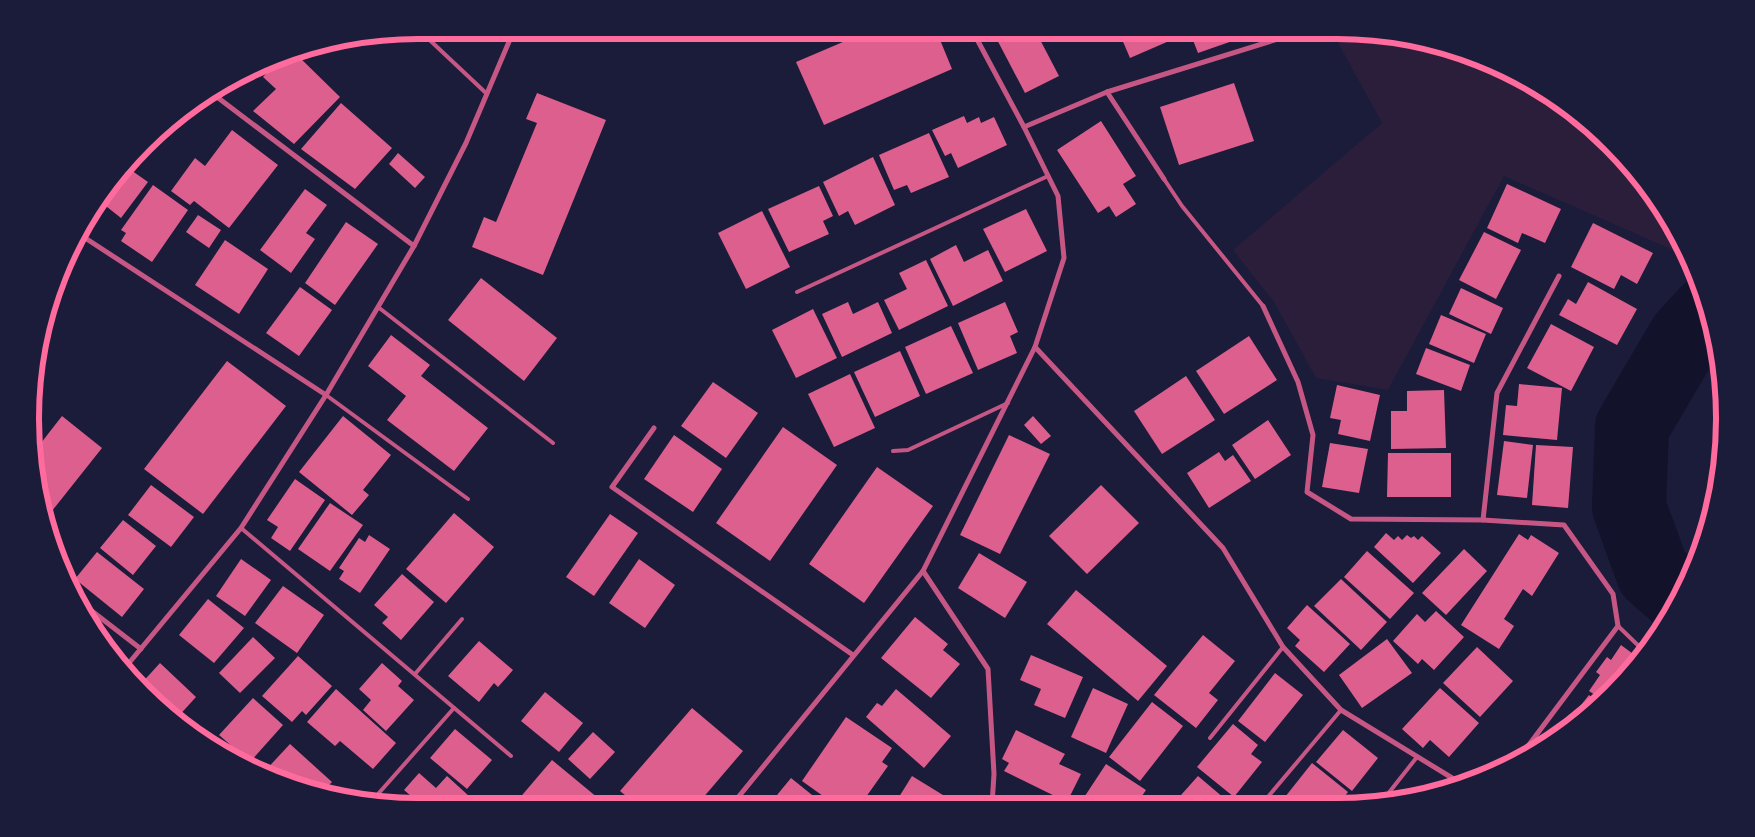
<svg xmlns="http://www.w3.org/2000/svg" width="1755" height="837" font-family="Overpass,sans-serif">
<style>
.green{fill:#2a1e3b}
.lines{fill:none;stroke-linecap:round;stroke-linejoin:round}
.river{stroke:#12122b;stroke-width:74}
.building{fill:#dd5f8e}
.service{stroke:#c65784;stroke-width:4}
.minor{stroke:#c65784;stroke-width:5}
.rim{fill:none;stroke:#ff6b9d;stroke-width:6}
</style>
<rect width="100%" height="100%" fill="#1b1b3a"/>
<polygon class="green" points="1340,30 1413,38 1485,60 1553,96 1611,144 1660,203 1685,250 1682,254 1504,176 1388,390 1316,378 1274,302 1233,250 1382,123 1332,32"/>
<g class="lines">
<polyline class="river" points="1679,596 1653,573 1629,507 1632,427 1685,337 1708,312"/>
</g>
<g class="building">
<polygon points="442,30 463,30 451,40"/>
<polygon points="608,30 632,30 618,42"/>
<polygon points="776,30 797,30 781,39"/>
<polygon points="871,30 936,30 952,69 824,125 796,62"/>
<polygon points="998,30 1035,30 1059,76 1025,93 993,32"/>
<polygon points="1118,30 1181,30 1183,35 1130,58"/>
<polygon points="1189,30 1238,30 1241,38 1198,53"/>
<polygon points="293,51 340,97 294,144 253,111 276,89 263,77 281,58"/>
<polygon points="1234,83 1254,141 1179,165 1160,107"/>
<polygon points="537,93 606,120 543,275 472,247 484,217 496,222 537,123 526,119"/>
<polygon points="341,103 392,148 355,189 301,149"/>
<polygon points="964,116 967,123 979,117 981,123 994,117 1007,145 958,168 951,153 945,156 932,130"/>
<polygon points="1101,121 1136,176 1123,184 1136,204 1116,217 1109,206 1098,213 1057,150"/>
<polygon points="232,130 278,165 229,228 194,201 190,205 171,191 195,158 205,166"/>
<polygon points="929,133 949,177 911,193 907,185 894,190 879,155"/>
<polygon points="398,153 425,177 415,188 389,164"/>
<polygon points="873,157 895,205 855,225 848,211 839,216 823,182"/>
<polygon points="128,168 148,182 121,218 102,203 96,213 92,210 95,203"/>
<polygon points="1507,184 1561,209 1545,243 1522,233 1518,243 1487,228"/>
<polygon points="153,185 188,210 152,262 121,241 126,233 121,230"/>
<polygon points="819,186 833,216 823,221 829,234 789,252 768,209"/>
<polygon points="305,189 327,205 306,233 315,239 291,273 260,250"/>
<polygon points="1026,209 1047,251 1005,272 983,229"/>
<polygon points="762,211 790,267 746,289 718,233"/>
<polygon points="198,215 221,230 209,248 186,232"/>
<polygon points="346,222 378,244 335,305 305,283"/>
<polygon points="1593,223 1653,253 1637,284 1621,275 1614,289 1571,267"/>
<polygon points="1484,232 1521,250 1496,299 1459,280"/>
<polygon points="225,240 268,269 239,314 195,285"/>
<polygon points="956,245 964,262 988,250 1003,281 953,306 930,259"/>
<polygon points="926,260 948,306 899,330 884,300 907,289 899,273"/>
<polygon points="481,278 557,338 524,381 448,320"/>
<polygon points="1588,282 1637,309 1617,345 1559,315 1568,299 1576,304"/>
<polygon points="300,287 332,310 299,356 266,333"/>
<polygon points="1461,288 1503,308 1491,334 1449,314"/>
<polygon points="848,302 853,314 878,302 892,333 842,357 822,314"/>
<polygon points="1005,302 1018,332 1010,336 1017,353 978,370 958,323"/>
<polygon points="813,309 837,358 796,378 772,330"/>
<polygon points="1441,315 1486,334 1474,363 1429,344"/>
<polygon points="1551,324 1594,347 1571,391 1527,368"/>
<polygon points="951,326 973,373 926,394 905,347"/>
<polygon points="391,335 430,365 421,376 488,428 454,471 387,420 406,396 368,366"/>
<polygon points="1249,336 1277,380 1224,414 1196,371"/>
<polygon points="1426,348 1470,365 1461,391 1416,374"/>
<polygon points="900,351 920,396 875,417 854,372"/>
<polygon points="227,361 286,406 203,514 144,469"/>
<polygon points="850,374 875,428 834,447 808,394"/>
<polygon points="1186,376 1215,420 1162,454 1134,411"/>
<polygon points="713,382 758,413 726,458 681,426"/>
<polygon points="1519,384 1562,388 1557,440 1503,435 1506,405 1517,406"/>
<polygon points="1337,385 1380,395 1370,441 1338,434 1341,420 1330,418"/>
<polygon points="1444,390 1446,448 1391,449 1391,411 1407,411 1407,391"/>
<polygon points="62,416 102,448 48,516 33,469 34,452"/>
<polygon points="343,416 391,455 363,490 369,495 352,515 299,472"/>
<polygon points="1033,416 1051,436 1041,444 1024,425"/>
<polygon points="1268,420 1291,455 1255,479 1232,445"/>
<polygon points="1724,424 1724,430 1722,450 1718,447 1722,441 1716,436"/>
<polygon points="783,427 837,465 770,561 716,523"/>
<polygon points="674,435 722,469 693,512 644,479"/>
<polygon points="1009,435 1050,454 1000,554 960,535"/>
<polygon points="1504,441 1533,445 1527,498 1497,495"/>
<polygon points="1330,443 1368,449 1359,493 1322,487"/>
<polygon points="1536,445 1573,447 1568,508 1532,505"/>
<polygon points="1219,452 1225,461 1233,455 1251,481 1209,508 1187,473"/>
<polygon points="1388,453 1451,453 1451,497 1387,497"/>
<polygon points="877,467 933,506 864,603 809,564"/>
<polygon points="295,479 325,500 290,551 271,538 278,527 267,520"/>
<polygon points="151,485 194,517 171,547 128,515"/>
<polygon points="1101,485 1139,523 1087,574 1049,536"/>
<polygon points="330,503 363,525 330,571 298,549"/>
<polygon points="454,513 494,547 446,603 406,569"/>
<polygon points="610,514 638,533 594,596 566,577"/>
<polygon points="123,520 156,546 133,575 100,548"/>
<polygon points="1386,533 1394,540 1398,536 1402,540 1407,535 1411,538 1414,536 1418,540 1422,536 1441,553 1413,583 1374,547"/>
<polygon points="1519,534 1528,540 1531,535 1559,553 1532,596 1523,589 1504,619 1514,626 1499,649 1461,625"/>
<polygon points="369,535 390,549 360,593 339,579 344,571 339,568 359,538 365,542"/>
<polygon points="1464,549 1487,571 1446,615 1422,593"/>
<polygon points="1367,551 1414,593 1390,619 1344,577"/>
<polygon points="97,552 144,589 122,617 75,579"/>
<polygon points="979,553 1027,582 1005,618 958,588"/>
<polygon points="241,559 271,580 245,616 216,596"/>
<polygon points="639,559 675,585 645,628 609,603"/>
<polygon points="402,574 434,602 401,640 382,623 388,617 374,605"/>
<polygon points="1341,579 1387,622 1361,650 1314,606"/>
<polygon points="283,586 324,615 297,653 255,623"/>
<polygon points="1076,590 1167,666 1138,701 1047,624"/>
<polygon points="208,599 244,628 214,663 179,635"/>
<polygon points="1307,605 1350,644 1324,672 1295,646 1300,640 1287,628"/>
<polygon points="1436,611 1464,637 1434,670 1422,659 1418,664 1393,641 1417,614 1425,622"/>
<polygon points="915,617 948,644 943,650 960,664 931,698 881,658"/>
<polygon points="1203,635 1235,661 1209,693 1218,700 1196,728 1154,695"/>
<polygon points="253,637 275,658 240,693 219,673"/>
<polygon points="1387,639 1412,673 1362,708 1339,675"/>
<polygon points="479,641 513,670 498,687 494,683 479,702 448,676"/>
<polygon points="1621,645 1640,659 1601,699 1589,691 1600,675 1596,672 1607,657 1611,660"/>
<polygon points="1477,647 1513,681 1480,717 1443,683"/>
<polygon points="1031,655 1083,677 1065,718 1034,705 1041,689 1020,680"/>
<polygon points="298,656 332,686 306,715 302,711 292,722 262,696"/>
<polygon points="160,663 196,697 176,719 162,710 139,686"/>
<polygon points="382,663 402,681 398,686 414,700 386,731 363,710 371,700 359,689"/>
<polygon points="1275,673 1303,695 1265,742 1238,721"/>
<polygon points="1093,688 1128,704 1106,753 1071,737"/>
<polygon points="1440,688 1479,723 1449,757 1430,740 1423,748 1402,729"/>
<polygon points="336,689 396,743 373,769 340,741 335,746 307,722"/>
<polygon points="896,689 951,736 924,768 866,717 877,703 882,706"/>
<polygon points="545,692 583,723 559,752 521,721"/>
<polygon points="1589,695 1598,702 1569,729 1565,725"/>
<polygon points="253,698 283,725 250,762 219,735"/>
<polygon points="1152,702 1183,726 1140,781 1109,757"/>
<polygon points="692,708 743,751 696,806 638,806 620,791"/>
<polygon points="846,717 892,748 882,762 888,766 861,804 855,800 852,805 837,806 802,781"/>
<polygon points="1233,724 1258,745 1251,754 1262,762 1234,797 1197,767"/>
<polygon points="455,729 492,760 467,789 430,758"/>
<polygon points="1016,730 1065,754 1059,764 1081,774 1067,802 1004,771 1009,763 1002,759"/>
<polygon points="1343,730 1378,758 1352,791 1316,762"/>
<polygon points="593,732 615,752 590,779 568,759"/>
<polygon points="290,744 332,782 321,793 270,777 263,773"/>
<polygon points="552,760 598,798 591,806 512,807"/>
<polygon points="1312,763 1348,792 1339,804 1294,804 1285,797"/>
<polygon points="1106,764 1146,790 1136,805 1079,805"/>
<polygon points="419,773 436,788 447,776 481,807 424,807 404,790"/>
<polygon points="912,776 956,803 955,805 894,805"/>
<polygon points="1198,776 1231,804 1173,804"/>
<polygon points="791,778 822,803 824,800 830,806 768,806"/>
<polygon points="1425,787 1429,793 1412,797"/>
<polygon points="340,790 352,799 351,800 334,797"/>
<polygon points="1149,795 1162,804 1142,804"/>
<polygon points="1283,799 1290,804 1279,804"/>
</g>
<g class="lines">
<g class="service">
<polyline points="419,30 487,94"/>
<polyline points="1164,179 1182,206 1263,306"/>
<polyline points="797,292 1048,176"/>
<polyline points="378,307 553,443"/>
<polyline points="326,395 468,499"/>
<polyline points="893,451 908,450 1008,403"/>
<polyline points="241,528 511,756"/>
<polyline points="1618,626 1646,653"/>
<polyline points="415,674 462,619"/>
<polyline points="1210,738 1283,647"/>
<polyline points="371,802 454,708"/>
<polyline points="1262,804 1341,710"/>
<polyline points="1380,804 1417,757"/>
</g>
<g class="minor">
<polyline points="1107,92 1164,179"/>
<polyline points="213,94 414,246"/>
<polyline points="1024,127 1107,92 1307,30"/>
<polyline points="79,234 326,395"/>
<polyline points="1263,306 1298,382 1313,435 1307,492 1351,519 1483,520 1564,525 1613,594 1618,626 1519,758"/>
<polyline points="1035,347 1223,548 1283,647 1341,710 1462,784"/>
<polyline points="654,428 612,487 853,655"/>
<polyline points="1483,520 1497,393 1559,276"/>
<polyline points="923,571 988,669 994,774 992,805"/>
<polyline points="75,598 141,649"/>
<polyline points="124,669 241,528 326,395 414,246 466,143 514,30"/>
<polyline points="731,806 923,571 1035,347 1064,258 1058,196 1024,127 972,30"/>
</g>
</g>
<path d="M0 0H1755V837H0ZM418 39H1337A379 379 0 0 1 1716 418V419A379 379 0 0 1 1337 798H418A379 379 0 0 1 39 419V418A379 379 0 0 1 418 39Z" fill="#1b1b3a" fill-rule="evenodd"/>
<path class="rim" d="M418 39H1337A379 379 0 0 1 1716 418V419A379 379 0 0 1 1337 798H418A379 379 0 0 1 39 419V418A379 379 0 0 1 418 39Z"/>
</svg>
